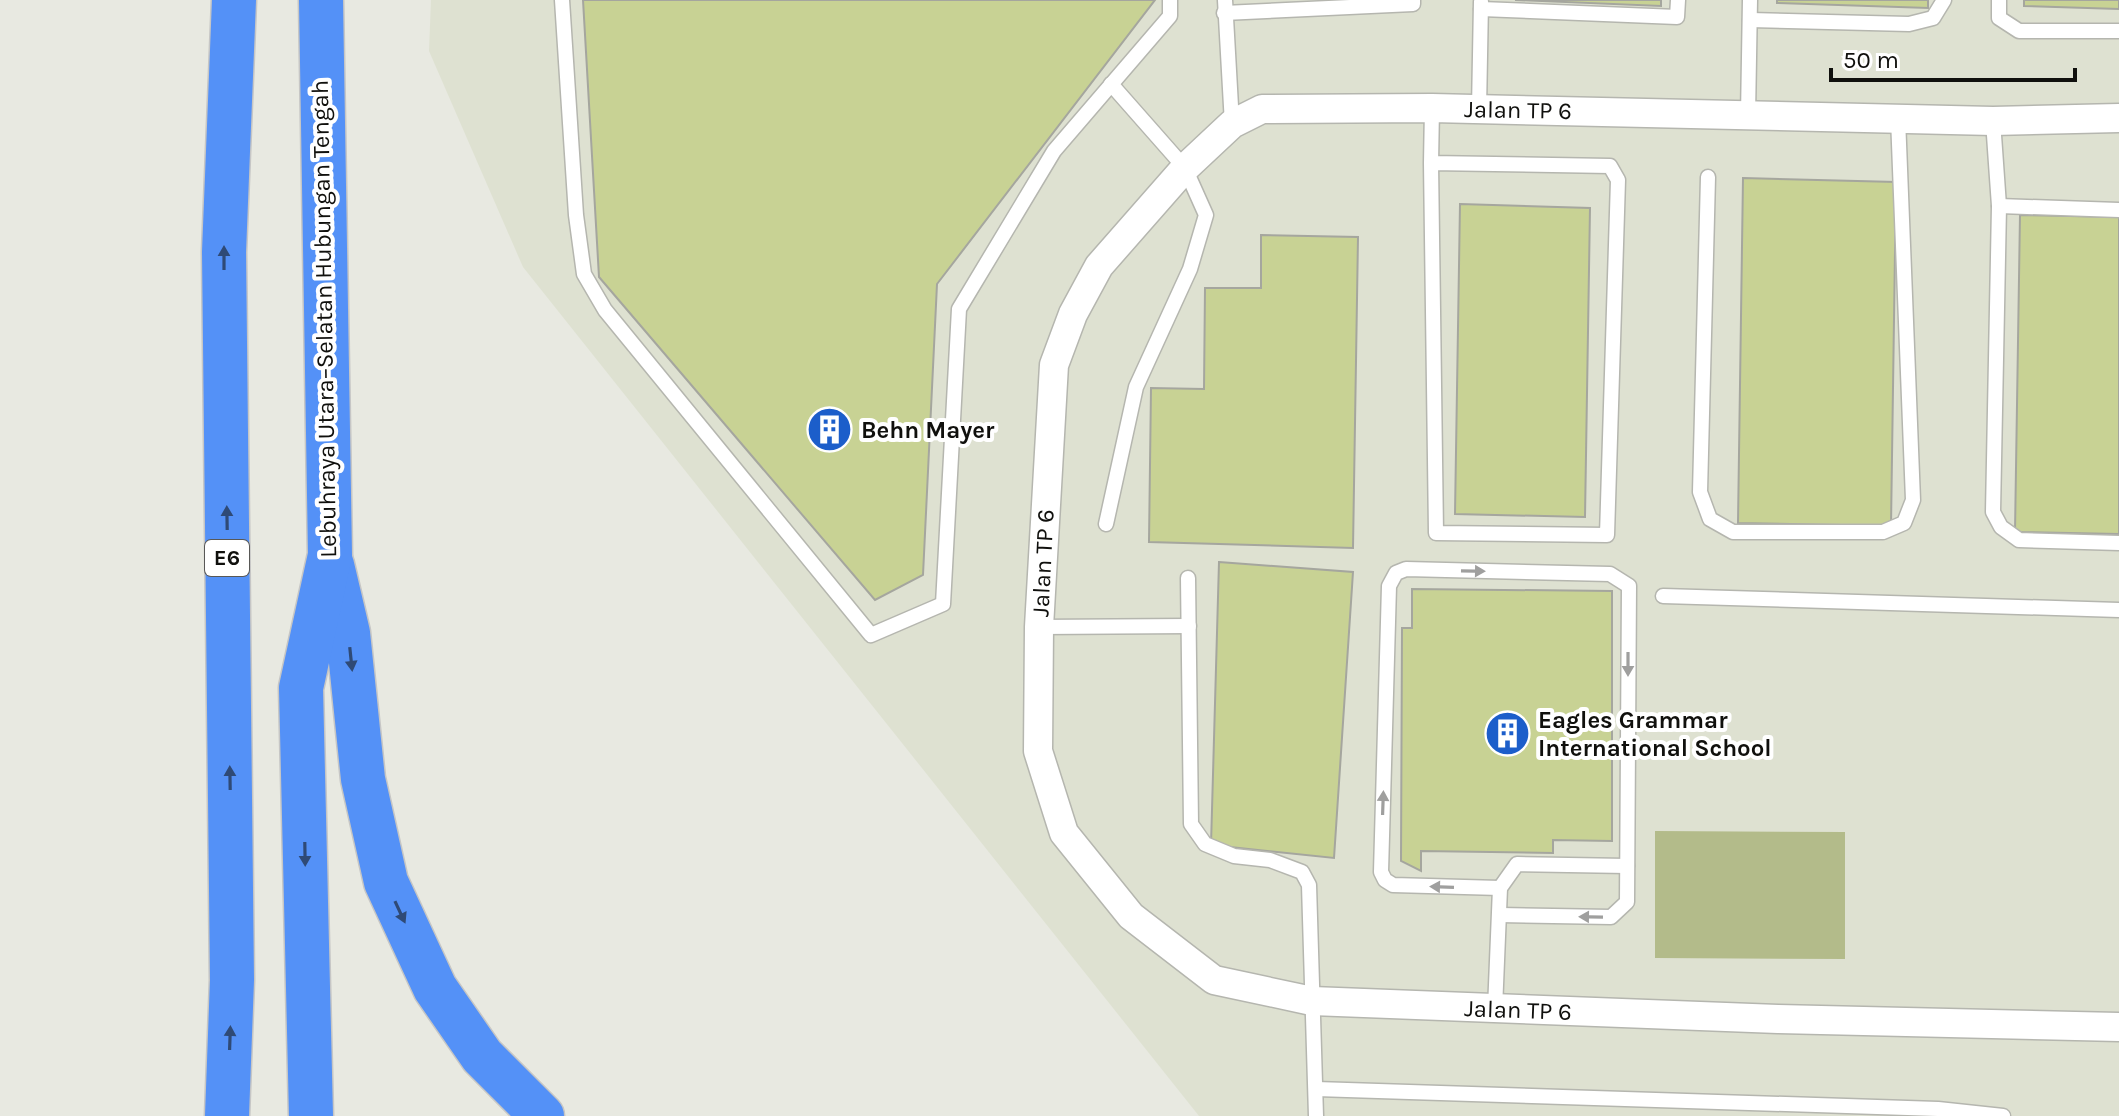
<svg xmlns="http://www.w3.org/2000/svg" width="2119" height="1116" font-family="Karla,sans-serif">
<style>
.built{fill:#dee1d1}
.green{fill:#b3bb8a}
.building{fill:#c8d294;stroke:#a5a69e;stroke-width:2}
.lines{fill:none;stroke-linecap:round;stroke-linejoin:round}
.service-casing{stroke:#b5b6af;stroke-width:17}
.minor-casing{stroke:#b5b6af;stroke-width:31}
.motorway-casing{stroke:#c6c6c5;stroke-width:47}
.service{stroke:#fff;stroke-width:14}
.minor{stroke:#fff;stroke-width:28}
.motorway{stroke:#5491f7;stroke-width:44}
.oneway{fill:#2f4a76}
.oneway2{fill:#9f9f9e}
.labels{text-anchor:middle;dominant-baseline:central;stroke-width:8;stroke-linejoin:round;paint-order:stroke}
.shield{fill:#fff;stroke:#585856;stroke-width:2}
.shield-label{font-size:22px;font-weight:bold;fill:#10100d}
.street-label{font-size:24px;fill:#10100d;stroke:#fff}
.poi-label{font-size:24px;font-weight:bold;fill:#10100d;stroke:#fff;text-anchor:start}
</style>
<rect width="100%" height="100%" fill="#e8e9e1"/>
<polygon class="built" points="431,0 2119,0 2119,1116 1199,1116 523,267 429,51"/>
<polygon class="green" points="1655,831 1845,832 1845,959 1655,958"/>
<g class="building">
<polygon points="583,0 1155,0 937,284 923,575 875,600 599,277"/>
<polygon points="1515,0 1661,0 1661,6"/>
<polygon points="1777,0 1928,0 1928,8 1777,3"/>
<polygon points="2024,0 2119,0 2119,9 2024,6"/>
<polygon points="1743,178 1896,182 1891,526 1738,523"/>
<polygon points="1460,204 1590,208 1585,517 1455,514"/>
<polygon points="2020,215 2119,217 2119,534 2015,532"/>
<polygon points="1261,235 1358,237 1353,548 1149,542 1151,388 1204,389 1205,288 1261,288"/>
<polygon points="1219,562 1353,572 1334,858 1211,845"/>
<polygon points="1412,589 1612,591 1612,841 1553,840 1553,853 1421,851 1421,871 1401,861 1402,628 1412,628"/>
</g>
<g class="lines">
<defs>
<g id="service">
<polyline points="562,0 576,215 584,274 605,310 871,635 943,604 959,309 1054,151 1170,16 1170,0"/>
<polyline points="1225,0 1232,124"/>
<polyline points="1999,0 1999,18 2019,31 2119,31"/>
<polyline points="1481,9 1677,17 1678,0"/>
<polyline points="1224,13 1413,4 1413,0"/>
<polyline points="1750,20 1909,24 1933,18 1944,0"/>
<polyline points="1479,109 1481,2"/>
<polyline points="1748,115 1750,0"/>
<polyline points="1993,121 1999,206 1993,512 2001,527 2019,540 2119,543"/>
<polyline points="1431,163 1610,166 1618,180 1607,535 1436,533 1431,163 1432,108"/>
<polyline points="1708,177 1700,492 1710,519 1733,532 1883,532 1904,523 1913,500 1898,118"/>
<polyline points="1999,206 2119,210"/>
<polyline points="1106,524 1136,387 1190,269 1206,215 1185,168 1111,84"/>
<polyline points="1188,578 1191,824 1205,844 1234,856 1270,860 1302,872 1309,885 1316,1116"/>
<polyline points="1663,596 2119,610"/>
<polyline points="1039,627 1189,626"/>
<polyline points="1500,888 1393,885 1385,880 1381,872 1389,586 1396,573 1406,569 1610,574 1629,586 1627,902 1611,917 1500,915"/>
<polyline points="1495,1009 1500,888 1517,864 1627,866"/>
<polyline points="1316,1089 1938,1109 2003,1116"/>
</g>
<polyline id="minor" points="2119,118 1993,121 1432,108 1262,109 1232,124 1185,168 1099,266 1073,314 1054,365 1039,627 1038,751 1064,833 1131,916 1214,980 1312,1001 1778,1019 2119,1027"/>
<g id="motorway">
<polyline points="332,565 348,633 363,779 386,882 435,988 482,1056 542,1116"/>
<polyline points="227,1116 232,980 224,252 234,0"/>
<polyline points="311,1116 301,688 330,555 321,0"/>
</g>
</defs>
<use href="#service" class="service-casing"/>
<use href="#minor" class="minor-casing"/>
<use href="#motorway" class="motorway-casing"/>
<use href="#service" class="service"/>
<use href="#minor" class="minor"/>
<use href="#motorway" class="motorway"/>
</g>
<defs><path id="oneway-solid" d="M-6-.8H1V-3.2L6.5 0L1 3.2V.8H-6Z" transform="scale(2)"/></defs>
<g class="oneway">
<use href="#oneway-solid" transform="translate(224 258) rotate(-90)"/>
<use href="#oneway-solid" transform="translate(227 518) rotate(-91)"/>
<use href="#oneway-solid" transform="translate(351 659) rotate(84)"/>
<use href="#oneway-solid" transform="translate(230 778) rotate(-91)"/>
<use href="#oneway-solid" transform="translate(305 854) rotate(89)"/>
<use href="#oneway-solid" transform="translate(400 912) rotate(65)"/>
<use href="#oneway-solid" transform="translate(230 1038) rotate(-88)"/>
</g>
<g class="oneway2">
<use href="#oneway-solid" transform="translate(1473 571) rotate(1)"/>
<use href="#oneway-solid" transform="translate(1628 664) rotate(90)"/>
<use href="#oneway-solid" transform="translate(1383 803) rotate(-88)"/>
<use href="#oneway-solid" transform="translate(1442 887) rotate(-178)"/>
<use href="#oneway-solid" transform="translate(1591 917) rotate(-179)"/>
</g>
<defs>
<symbol id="building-disc" viewBox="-11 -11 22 22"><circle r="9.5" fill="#1c5eca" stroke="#fff"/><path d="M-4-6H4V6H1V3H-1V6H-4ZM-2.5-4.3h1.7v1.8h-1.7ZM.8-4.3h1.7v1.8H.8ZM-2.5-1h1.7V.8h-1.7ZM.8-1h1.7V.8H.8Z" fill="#fff"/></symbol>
</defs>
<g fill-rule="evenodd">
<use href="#building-disc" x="804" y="404" width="51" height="51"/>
<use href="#building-disc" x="1482" y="708" width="51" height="51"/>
</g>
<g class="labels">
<rect class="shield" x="205" y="540" width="44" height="36" rx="6"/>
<g class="shield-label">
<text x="227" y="558">E6</text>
</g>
<g class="street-label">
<text transform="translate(1518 110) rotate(1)">Jalan TP 6</text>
<text transform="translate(324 319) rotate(-91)">Lebuhraya Utara–Selatan Hubungan Tengah</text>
<text transform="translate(1043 563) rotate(-87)">Jalan TP 6</text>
<text transform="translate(1518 1010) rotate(2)">Jalan TP 6</text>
</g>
<g class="poi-label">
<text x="861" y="430">Behn Mayer</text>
<text x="1538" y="720">Eagles Grammar<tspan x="1538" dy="28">International School</tspan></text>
</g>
</g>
<path d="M1831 68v12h244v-12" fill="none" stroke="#10100d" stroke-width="4"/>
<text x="1843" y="68" font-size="24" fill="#10100d" stroke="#ffffff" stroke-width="6" paint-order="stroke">50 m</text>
</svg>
